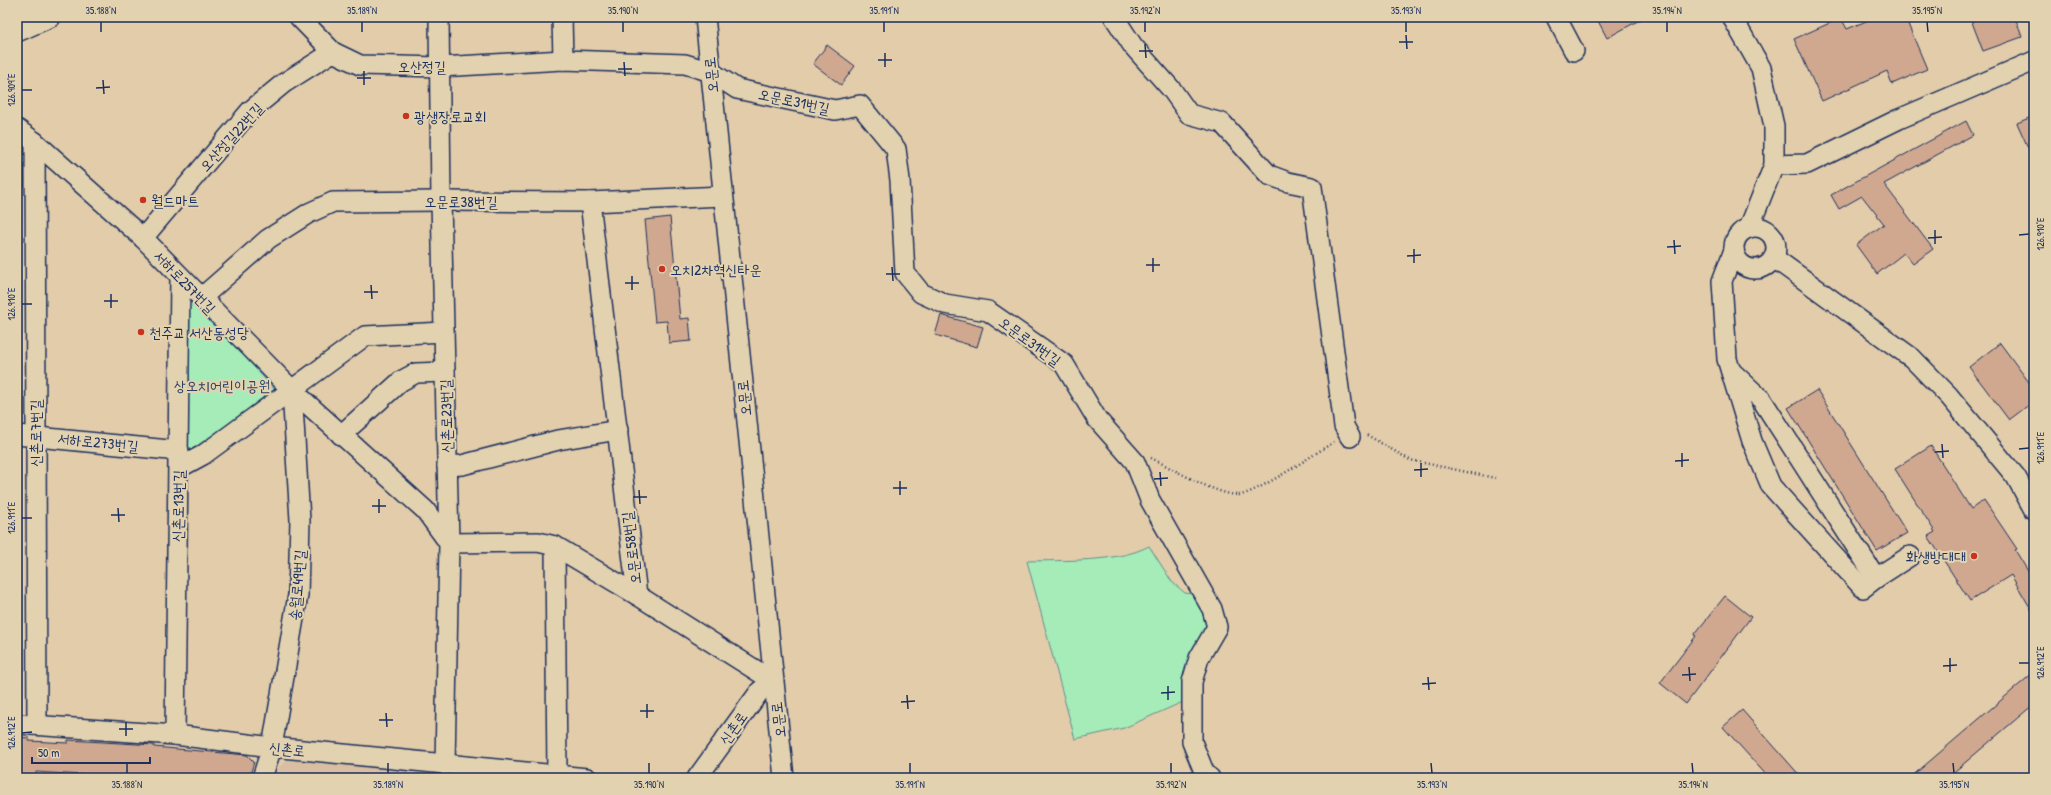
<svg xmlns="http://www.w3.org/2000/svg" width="2051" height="795" font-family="'Patrick Hand','Poor Story',sans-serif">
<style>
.built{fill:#d9bea1}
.green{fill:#a5ecb9;stroke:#608e8c}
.building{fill:#d0a88f;stroke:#1b2f5e}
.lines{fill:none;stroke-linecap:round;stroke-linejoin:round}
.minor-casing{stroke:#1b2f5e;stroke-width:22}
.path{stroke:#1b2f5e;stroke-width:2.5;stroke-dasharray:1 3;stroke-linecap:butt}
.minor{stroke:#e3d2af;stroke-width:19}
.ticks{fill:none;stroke:#1b2f5e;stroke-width:1.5}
.poi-dot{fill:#c8321e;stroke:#e3d2af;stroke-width:1.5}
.labels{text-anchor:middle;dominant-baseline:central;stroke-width:4;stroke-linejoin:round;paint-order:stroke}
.street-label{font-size:15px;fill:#1b2f5e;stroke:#e3d2af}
.poi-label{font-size:15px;fill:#1b2f5e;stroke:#e3d2af;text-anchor:start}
.park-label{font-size:15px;fill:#294267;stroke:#e3d2af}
.neatline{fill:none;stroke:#1b2f5e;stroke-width:1.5}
.ticks-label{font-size:10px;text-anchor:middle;fill:#1b2f5e}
</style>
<rect width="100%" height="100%" fill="#e3ccaa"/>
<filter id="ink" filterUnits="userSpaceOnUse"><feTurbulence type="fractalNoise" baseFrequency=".025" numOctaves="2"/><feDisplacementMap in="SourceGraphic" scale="8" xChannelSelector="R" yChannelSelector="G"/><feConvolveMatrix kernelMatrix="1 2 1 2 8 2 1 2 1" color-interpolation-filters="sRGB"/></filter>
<g filter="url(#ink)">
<polygon class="built" points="291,757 479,778 276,778 279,767"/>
<g class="green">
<polygon points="187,294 277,392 186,453"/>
<path d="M1149 546 1172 582 1185 593 1197 595 1211 622 1185 701 1124 728 1075 739 1027 561C1062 560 1118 563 1149 546Z"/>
</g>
<g class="building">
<polygon points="1596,17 1645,17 1607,38"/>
<polygon points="1876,17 1905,17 1927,69 1892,84 1887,71 1822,101 1794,39 1841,18 1847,29"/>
<polygon points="1970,17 2015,17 2022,37 1983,51"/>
<polygon points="827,45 855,66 841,85 813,64"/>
<polygon points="2034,116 2034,161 2017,123"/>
<polygon points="1966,121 1973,135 1884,184 1933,249 1913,264 1904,253 1877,274 1856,245 1884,224 1862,196 1839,209 1831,195"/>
<polygon points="670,217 680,319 689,318 691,341 669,343 667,321 655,322 645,220"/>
<polygon points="941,315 983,327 977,347 935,335"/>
<polygon points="2000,343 2034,389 2034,401 2009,420 1969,367"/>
<polygon points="1817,390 1907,533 1877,551 1788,408"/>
<polygon points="1931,446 1971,509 1984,500 2017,549 2015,550 2034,581 2034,614 2011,575 1970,601 1928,536 1935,532 1895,469"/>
<polygon points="1725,596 1751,617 1686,704 1660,683 1696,636 1694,635"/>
<polygon points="2034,672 2034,704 1947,778 1910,778"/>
<polygon points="1742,710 1802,778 1769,778 1723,727"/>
<polygon points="17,737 29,738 29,741 68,743 68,740 154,745 154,747 247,755 254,762 249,778 130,778 36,772 36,778 17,778"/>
</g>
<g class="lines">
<defs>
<g id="minor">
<polyline points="299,17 333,52 360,65 440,67 563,60 685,64 711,72 737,89 835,110 860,105 896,149 900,180 905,273 921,293 945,304 988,311 1064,364 1097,419 1135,462 1150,500 1212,609 1217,627 1199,658 1192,682 1192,742 1205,774 1210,778"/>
<polyline points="439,17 441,201 449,543 445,765"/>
<polyline points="562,17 563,60"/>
<polyline points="705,17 784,778"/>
<polyline points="1114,17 1133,46 1172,90 1189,114 1222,123 1269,175 1288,182 1312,187 1344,426 1350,437"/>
<polyline points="1556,17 1574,51"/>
<polyline points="1732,17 1761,68 1774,126 1774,165 1749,228"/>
<polyline points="17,32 51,17"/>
<polyline points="17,129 35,142 143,238 292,390 425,510 449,543 538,542 555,546 637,595 773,681 760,691 697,778"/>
<polyline points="35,142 37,725"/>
<polyline points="1774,165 1807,164 1899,119 2034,61"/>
<polyline points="590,202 637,595"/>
<circle cx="1755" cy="248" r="21"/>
<polyline points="143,238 250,111 284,83 333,52"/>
<polyline points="1734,250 1722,281 1727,359 1752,441 1771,486 1863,588 1876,578"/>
<polyline points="1774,258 1912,358 1949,396 2016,477 2034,510"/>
<polyline points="201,298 268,239 309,213 333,202 441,201 590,202 723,196"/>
<polyline points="1731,371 1762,400 1876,578 1910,556"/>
<polyline points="17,435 179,451"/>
<polyline points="341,435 401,381 416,373 445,372"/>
<polyline points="447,466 462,465 558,440 618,430"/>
<polyline points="179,468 203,455 365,336 444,332"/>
<polyline points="555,546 557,775"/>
<polyline points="17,724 175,735 272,747 587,778"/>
<polyline points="175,735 180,277"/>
<polyline points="262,778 272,747 298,595 300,520 292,390"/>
</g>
</defs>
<use href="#minor" class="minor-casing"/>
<g class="path">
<polyline points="1367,435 1410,460 1495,478"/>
<path d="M1151 458C1174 469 1214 494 1238 495 1253 496 1317 452 1334 442"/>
</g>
<use href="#minor" class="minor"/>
</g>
</g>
<path class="ticks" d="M101 22V32M362 22V32M623 22V32M884 22V32M1145 22V32M1406 22V32M1667 22V32M1927 22 1928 32M1406 35 1407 49M1399 42H1413M1145 44 1146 58M1139 51H1153M885 53V67M878 60H892M624 62 625 76M618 69H632M364 71V85M357 78H371M103 80 104 94M96 88 110 87M22 90H32M1935 230V244M2019 235 2029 234M1928 238 1942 237M1674 240 1675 254M1667 247 1681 246M1414 249V263M1407 256 1421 255M1153 258V272M1146 265H1160M892 267 893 281M886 274H900M632 276V290M625 283H639M371 285 372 299M364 292H378M111 294V308M104 301H118M22 304H32M1942 444 1943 458M2019 449 2029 448M1935 452 1949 451M1682 453V467M1675 461 1689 460M1421 463V477M1414 470 1428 469M1160 472 1161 486M1154 479 1168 478M900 481V495M893 488H907M639 490 640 504M633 497H647M379 499V513M372 506H386M118 508 119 522M111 515H125M22 518H32M1950 658V672M2019 663H2029M1943 666 1957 665M1689 667 1690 681M1682 675 1696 674M1428 677 1429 690M1422 684 1436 683M1168 686V700M1161 693 1175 692M907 695 908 709M901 702 915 701M647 704V718M640 711H654M386 713 387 727M379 720H393M126 722V736M119 729H133M22 733 32 732M127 763V773M388 763V773M649 763V773M910 763V773M1171 763V773M1431 763 1432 773M1692 763 1693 773M1953 763 1954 773"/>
<g class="poi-dot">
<circle cx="406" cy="116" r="4"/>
<circle cx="143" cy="200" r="4"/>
<circle cx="662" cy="269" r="4"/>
<circle cx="141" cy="332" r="4"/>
<circle cx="1974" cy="556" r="4"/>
</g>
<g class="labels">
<g class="street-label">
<text x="422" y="66">오산정길</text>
<text transform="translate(711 75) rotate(-96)">오문로</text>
<text transform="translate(794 101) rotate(12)">오문로31번길</text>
<text transform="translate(231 137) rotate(-48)">오산정길22번길</text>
<text x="461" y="201">오문로38번길</text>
<text transform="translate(185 282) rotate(46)">서하로257번길</text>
<text transform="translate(1030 341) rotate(36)">오문로31번길</text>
<text transform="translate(744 398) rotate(-96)">오문로</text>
<text transform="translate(446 416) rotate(-91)">신촌로23번길</text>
<text transform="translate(35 433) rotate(-90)">신촌로7번길</text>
<text transform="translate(98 442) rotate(6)">서하로273번길</text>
<text transform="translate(178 506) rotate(-89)">신촌로13번길</text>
<text transform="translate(631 548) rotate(-97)">오문로58번길</text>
<text transform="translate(297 585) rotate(-85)">송월로49번길</text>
<text transform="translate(778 720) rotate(-97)">오문로</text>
<text transform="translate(733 728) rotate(-55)">신촌로</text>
<text transform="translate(287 749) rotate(6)">신촌로</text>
</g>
<g class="poi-label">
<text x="414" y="116">광생장로교회</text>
<text x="151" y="200">월드마트</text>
<text x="670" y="269">오치2차혁신타운</text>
<text x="149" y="332">천주교 서산동성당</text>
<text x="1966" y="556" text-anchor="end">화생방대대</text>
</g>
<g class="park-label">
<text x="222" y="385">상오치어린이공원</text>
</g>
</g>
<rect width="2051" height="795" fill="none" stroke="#e3d2af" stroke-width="44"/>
<path d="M32 757v6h118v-6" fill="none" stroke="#1b2f5e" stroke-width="2"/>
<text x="38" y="757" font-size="12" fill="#1b2f5e" stroke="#e3d2af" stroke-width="3" paint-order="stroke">50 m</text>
<rect x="22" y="22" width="2007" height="751" class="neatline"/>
<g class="ticks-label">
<text x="101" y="14">35.188°N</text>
<text x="362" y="14">35.189°N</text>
<text x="623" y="14">35.190°N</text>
<text x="884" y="14">35.191°N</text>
<text x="1145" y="14">35.192°N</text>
<text x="1406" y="14">35.193°N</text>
<text x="1667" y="14">35.194°N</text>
<text x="1927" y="14">35.195°N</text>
<text transform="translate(11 90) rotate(-90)" y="4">126.909°E</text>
<text transform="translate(2040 234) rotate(-90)" y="4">126.910°E</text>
<text transform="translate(11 304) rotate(-90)" y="4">126.910°E</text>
<text transform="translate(2040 448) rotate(-90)" y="4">126.911°E</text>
<text transform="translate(11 518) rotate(-90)" y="4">126.911°E</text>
<text transform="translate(2040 663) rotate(-90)" y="4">126.912°E</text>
<text transform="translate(11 733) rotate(-90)" y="4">126.912°E</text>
<text x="127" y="788">35.188°N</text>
<text x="388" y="788">35.189°N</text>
<text x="649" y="788">35.190°N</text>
<text x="910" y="788">35.191°N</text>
<text x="1171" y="788">35.192°N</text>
<text x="1432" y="788">35.193°N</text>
<text x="1693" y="788">35.194°N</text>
<text x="1954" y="788">35.195°N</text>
</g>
</svg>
